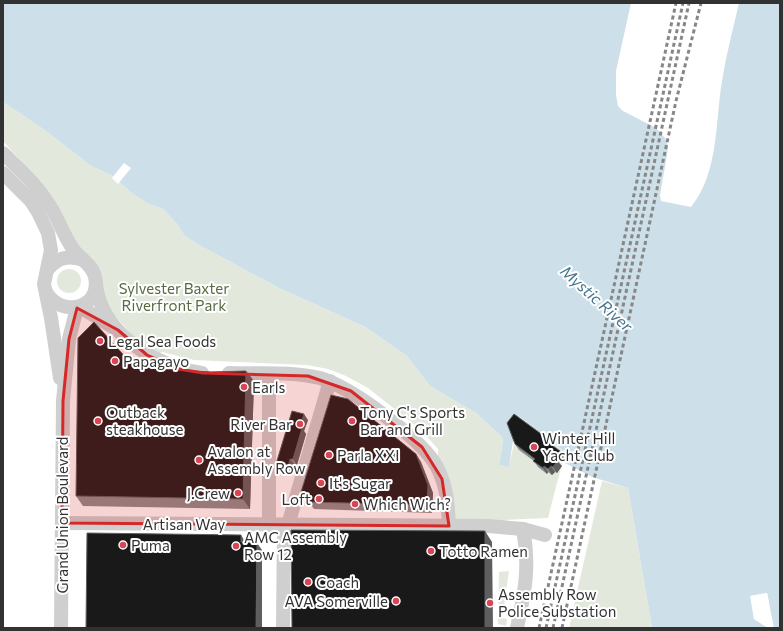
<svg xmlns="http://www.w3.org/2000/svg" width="783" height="631" font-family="Commissioner,sans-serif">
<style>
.green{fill:#e3e8dc}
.water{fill:#cde0e9}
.pier{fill:#fff}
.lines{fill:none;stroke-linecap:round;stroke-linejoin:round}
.minor{stroke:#cfcfcf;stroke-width:14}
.rail{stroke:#878787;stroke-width:3;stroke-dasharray:4 3;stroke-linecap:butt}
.wall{fill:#8c8c8c}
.shaded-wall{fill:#5e5e5e}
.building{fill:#191919;stroke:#5e5e5e}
.marked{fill:#d62828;fill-opacity:0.2;stroke:#d62828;stroke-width:3;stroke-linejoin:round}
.poi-dot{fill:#d84656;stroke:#fff;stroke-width:1.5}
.labels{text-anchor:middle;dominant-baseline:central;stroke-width:4;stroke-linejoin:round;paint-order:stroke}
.park-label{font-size:15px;fill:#576b42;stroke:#fff}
.poi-label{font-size:15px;fill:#323232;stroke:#fff;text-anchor:start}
.street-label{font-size:15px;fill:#323232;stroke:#fff}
.water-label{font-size:16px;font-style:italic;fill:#46768f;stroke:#fff}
</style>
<rect width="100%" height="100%" fill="#fff"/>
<g class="green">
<polygon points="3,102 46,131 91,166 111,175 134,195 149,204 163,209 177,224 184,235 199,245 279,288 365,327 407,356 430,386 476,413 501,436 503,441 499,465 509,466 520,417 565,452 548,518 503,520 455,519 438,459 438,449 421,430 411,422 368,388 346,376 328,369 307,365 194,360 162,352 157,354 132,335 108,308 47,190 3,141"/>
<circle cx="69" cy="281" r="12"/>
<polygon points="602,481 628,488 652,628 569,628"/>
<polygon points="509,571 502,618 507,619 506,626 498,624 499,572"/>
</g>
<path class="water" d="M3 3H631L616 71V95L618 106 623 111 656 128 665 138 668 146 667 155 660 195 661 201 691 207C719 172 715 123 722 81 726 55 733 29 739 3H780V628H774L767 593 751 596 754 619 768 628H652L628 488 592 477 563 462 565 452 520 417 513 441 509 467 499 465 503 441 501 436 476 413 430 386 407 356 365 327 279 288 199 245 184 235 177 224 163 209 149 204 134 195 111 175 91 166 46 131 3 102Z"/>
<g class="pier">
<polygon points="124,163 131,168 118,184 112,178"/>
<polygon points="767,593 769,602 767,604 766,596 753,598 756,618 770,628 754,619 750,596"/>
</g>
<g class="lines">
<g class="minor">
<path d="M3 153C19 169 36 184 48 203 58 217 63 235 73 249 80 259 93 265 95 277 102 308 62 319 46 292"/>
<polyline points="3,173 31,201 38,212 48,233 51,250 44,284 51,318 60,378"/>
<path d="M48 269C58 257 69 255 83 260"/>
<path d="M96 284C101 334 157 367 202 373"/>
<polyline points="80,307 113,327"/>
<path d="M229 373C259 374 291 371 320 378 351 387 422 439 437 467 447 486 448 505 449 526"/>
<polyline points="269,374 269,525"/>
<polyline points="62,523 489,526 523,529 545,535"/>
<polyline points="288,525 330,381"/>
<polyline points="61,628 63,401 69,339 77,308"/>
<polyline points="283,628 284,525"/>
<path d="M517 628C525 591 530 567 523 529"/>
</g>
<g class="rail">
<polyline points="539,628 676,3"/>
<polyline points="546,628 683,3"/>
<polyline points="553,628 689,3"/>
<polyline points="562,628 676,101 701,3"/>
</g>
</g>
<g class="wall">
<polygon points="129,361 163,369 211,372 246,371 254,381 250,509 83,506 76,496"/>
<polygon points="308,420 304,431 306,434 297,465 294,464 292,473 280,469 276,464"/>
<polygon points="548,442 564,457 559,463 562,466 557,473 555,472 552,475 548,472 547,474 538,467 534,461 519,450 515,444"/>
<polygon points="416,454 421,462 433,493 432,513 314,509 301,492"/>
</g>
<g class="shaded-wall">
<polygon points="246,371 254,381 250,509 243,499"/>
<polygon points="304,414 308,420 304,431 306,434 297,465 293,459 300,427"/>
<polygon points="544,436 548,442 542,438"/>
<polygon points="560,451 564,457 559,463 562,466 557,473 553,467 554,458"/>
<polygon points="416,454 421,462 433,493 432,513 427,505"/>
<polygon points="290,459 294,464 292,473 288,467"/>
<polygon points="544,466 548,472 547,474 543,468"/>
<polygon points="551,466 555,472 552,475 548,469"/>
<polygon points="485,531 492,542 493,628 485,628"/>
<polygon points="241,535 246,543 241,542"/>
<polygon points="257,543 262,550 262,628 256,628"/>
</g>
<g class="building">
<polygon points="94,322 129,361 150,363 162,367 162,369 211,372 246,371 243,499 76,496 78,338"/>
<polygon points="331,395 348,399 416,454 428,485 427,505 309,502 301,492"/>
<polygon points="292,411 304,414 300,427 302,428 293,459 290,459 288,467 276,464"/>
<polygon points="514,414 544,436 542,438 560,451 554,458 558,460 553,467 551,466 548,469 544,466 543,468 533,461 535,459 515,444 507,423"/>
<polygon points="291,530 485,531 485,628 292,628"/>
<polygon points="87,533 241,535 241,542 257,543 256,628 86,628"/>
</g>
<path class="marked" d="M77 308 118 330 147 355 179 369 203 373 308 376 351 391 422 447 442 479 449 526 62 523 63 401 69 339Z"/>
<g class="poi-dot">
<circle cx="100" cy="341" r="4"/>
<circle cx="115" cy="361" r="4"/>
<circle cx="244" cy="387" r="4"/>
<circle cx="98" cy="421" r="4"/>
<circle cx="352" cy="421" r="4"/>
<circle cx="300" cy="424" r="4"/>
<circle cx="534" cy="447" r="4"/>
<circle cx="329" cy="455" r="4"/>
<circle cx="199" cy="460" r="4"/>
<circle cx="321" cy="483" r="4"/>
<circle cx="238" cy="493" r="4"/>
<circle cx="319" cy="499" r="4"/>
<circle cx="355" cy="504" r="4"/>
<circle cx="123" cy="545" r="4"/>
<circle cx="236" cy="546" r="4"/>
<circle cx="431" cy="551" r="4"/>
<circle cx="308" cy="582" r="4"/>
<circle cx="396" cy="601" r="4"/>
<circle cx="490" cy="603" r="4"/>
</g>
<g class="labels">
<g class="park-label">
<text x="174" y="288">Sylvester Baxter<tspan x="174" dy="17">Riverfront Park</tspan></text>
</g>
<g class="poi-label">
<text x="108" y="341">Legal Sea Foods</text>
<text x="123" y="361">Papagayo</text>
<text x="252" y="387">Earls</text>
<text x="106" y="412">Outback<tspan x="106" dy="17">steakhouse</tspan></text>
<text x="360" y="412">Tony C's Sports<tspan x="360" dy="17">Bar and Grill</tspan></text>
<text x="292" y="424" text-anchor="end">River Bar</text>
<text x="542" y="438">Winter Hill<tspan x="542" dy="17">Yacht Club</tspan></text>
<text x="207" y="451">Avalon at<tspan x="207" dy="17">Assembly Row</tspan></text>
<text x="337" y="455">Parla XXI</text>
<text x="329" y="483">It's Sugar</text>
<text x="230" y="493" text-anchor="end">J.Crew</text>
<text x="311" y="499" text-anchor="end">Loft</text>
<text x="363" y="504">Which Wich?</text>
<text x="244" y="537">AMC Assembly<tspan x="244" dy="17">Row 12</tspan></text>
<text x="131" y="545">Puma</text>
<text x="439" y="551">Totto Ramen</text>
<text x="316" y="582">Coach</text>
<text x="498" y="594">Assembly Row<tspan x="498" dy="17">Police Substation</tspan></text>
<text x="388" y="601" text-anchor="end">AVA Somerville</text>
</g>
<g class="street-label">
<text transform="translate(62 515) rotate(-90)">Grand Union Boulevard</text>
<text x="184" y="524">Artisan Way</text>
</g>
<g class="water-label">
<text transform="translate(597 298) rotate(42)">Mystic River</text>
</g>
</g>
<rect width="783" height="631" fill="none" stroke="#323232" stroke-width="8"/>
</svg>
